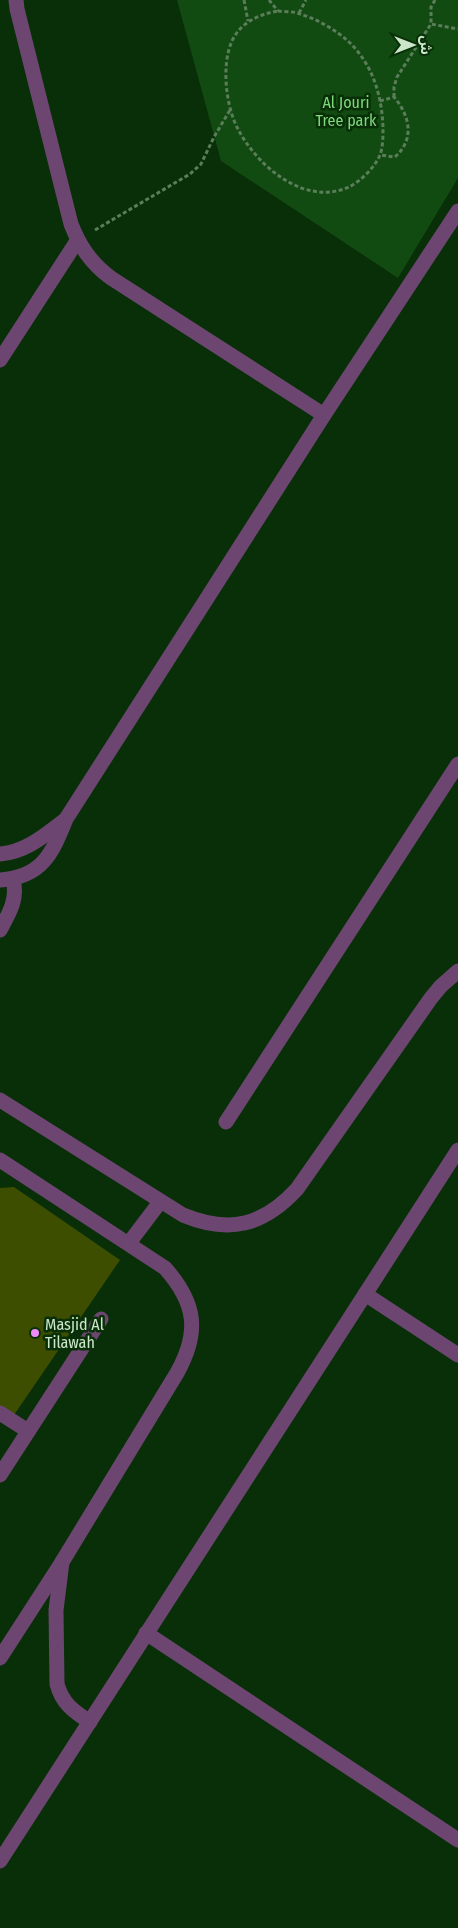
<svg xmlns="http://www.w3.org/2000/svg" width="458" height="1928" font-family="'Fira Sans Condensed','Noto Sans Arabic',sans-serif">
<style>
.green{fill:#114b11}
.building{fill:#3d4e01}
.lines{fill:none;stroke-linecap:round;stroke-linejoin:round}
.path{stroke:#5b7d5a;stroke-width:3;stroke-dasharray:4 2.5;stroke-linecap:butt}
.service{stroke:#6c4671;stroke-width:15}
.minor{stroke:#6c4671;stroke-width:15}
.tertiary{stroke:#6c4671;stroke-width:15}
.poi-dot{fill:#ed8cf9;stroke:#082f08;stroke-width:2}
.labels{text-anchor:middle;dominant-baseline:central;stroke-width:5;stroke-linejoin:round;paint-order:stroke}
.park-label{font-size:16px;fill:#7fd87b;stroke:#082f08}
.poi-label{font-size:16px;fill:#cbe6c9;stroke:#082f08;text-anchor:start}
</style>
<rect width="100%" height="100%" fill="#082f08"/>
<polygon class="green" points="177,0 458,0 458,178 398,278 221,161"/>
<polygon class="building" points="14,1187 120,1260 14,1415 0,1406 0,1188"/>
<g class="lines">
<g class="path">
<polyline points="244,0 248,21"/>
<polyline points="269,0 278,11"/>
<polyline points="435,0 431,7 431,24 458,29"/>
<path d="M278 11C285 12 294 11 300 14 317 19 336 30 349 42 373 65 382 96 383 128 383 136 383 147 380 155 375 167 361 181 349 187 305 207 257 166 238 129 226 107 221 65 232 41 240 23 259 14 278 11Z"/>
<polyline points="299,13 306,0"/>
<polyline points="394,97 394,87 397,77 431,24"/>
<path d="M380 101 394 97C410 116 415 139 395 157L380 155"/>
<polyline points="95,230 190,174 201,164 214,137 230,110"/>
</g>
<g class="service">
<path d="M0 930C10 912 18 899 13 879"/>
<polyline points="365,1294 458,1355"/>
<polyline points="0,1413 28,1431"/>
</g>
<g class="minor">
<path d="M16 0 17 9 71 224C80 247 91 263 111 278L324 415"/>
<polyline points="0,360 77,241"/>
<path d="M0 854C26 852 45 835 65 820"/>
<path d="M0 880C42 877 52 854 66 819L324 415 458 211"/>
<path d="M0 1100 183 1215C229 1234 263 1226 297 1189L431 998 441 986 458 971"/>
<polyline points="226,1122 458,764"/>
<path d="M0 1160 165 1268C196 1303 200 1332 177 1373L62 1562 0 1658"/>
<polyline points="129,1243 160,1202"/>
<polyline points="0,1475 101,1319"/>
<polyline points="146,1633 458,1840"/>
</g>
<g class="tertiary">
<path d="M62 1562 56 1610 57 1684C62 1703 73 1711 90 1722"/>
<polyline points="0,1861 458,1150"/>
</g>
</g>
<circle class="poi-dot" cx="35" cy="1333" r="5"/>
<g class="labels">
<g class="park-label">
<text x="346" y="102">Al Jouri<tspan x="346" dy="18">Tree park</tspan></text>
</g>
<g class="poi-label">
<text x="45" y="1324">Masjid Al<tspan x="45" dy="18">Tilawah</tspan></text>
</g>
</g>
<g transform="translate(413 45) rotate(90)" stroke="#082f08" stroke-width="4" paint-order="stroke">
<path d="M0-4L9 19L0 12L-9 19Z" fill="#cbe6c9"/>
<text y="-8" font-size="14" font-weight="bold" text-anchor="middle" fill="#cbe6c9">ش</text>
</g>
</svg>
